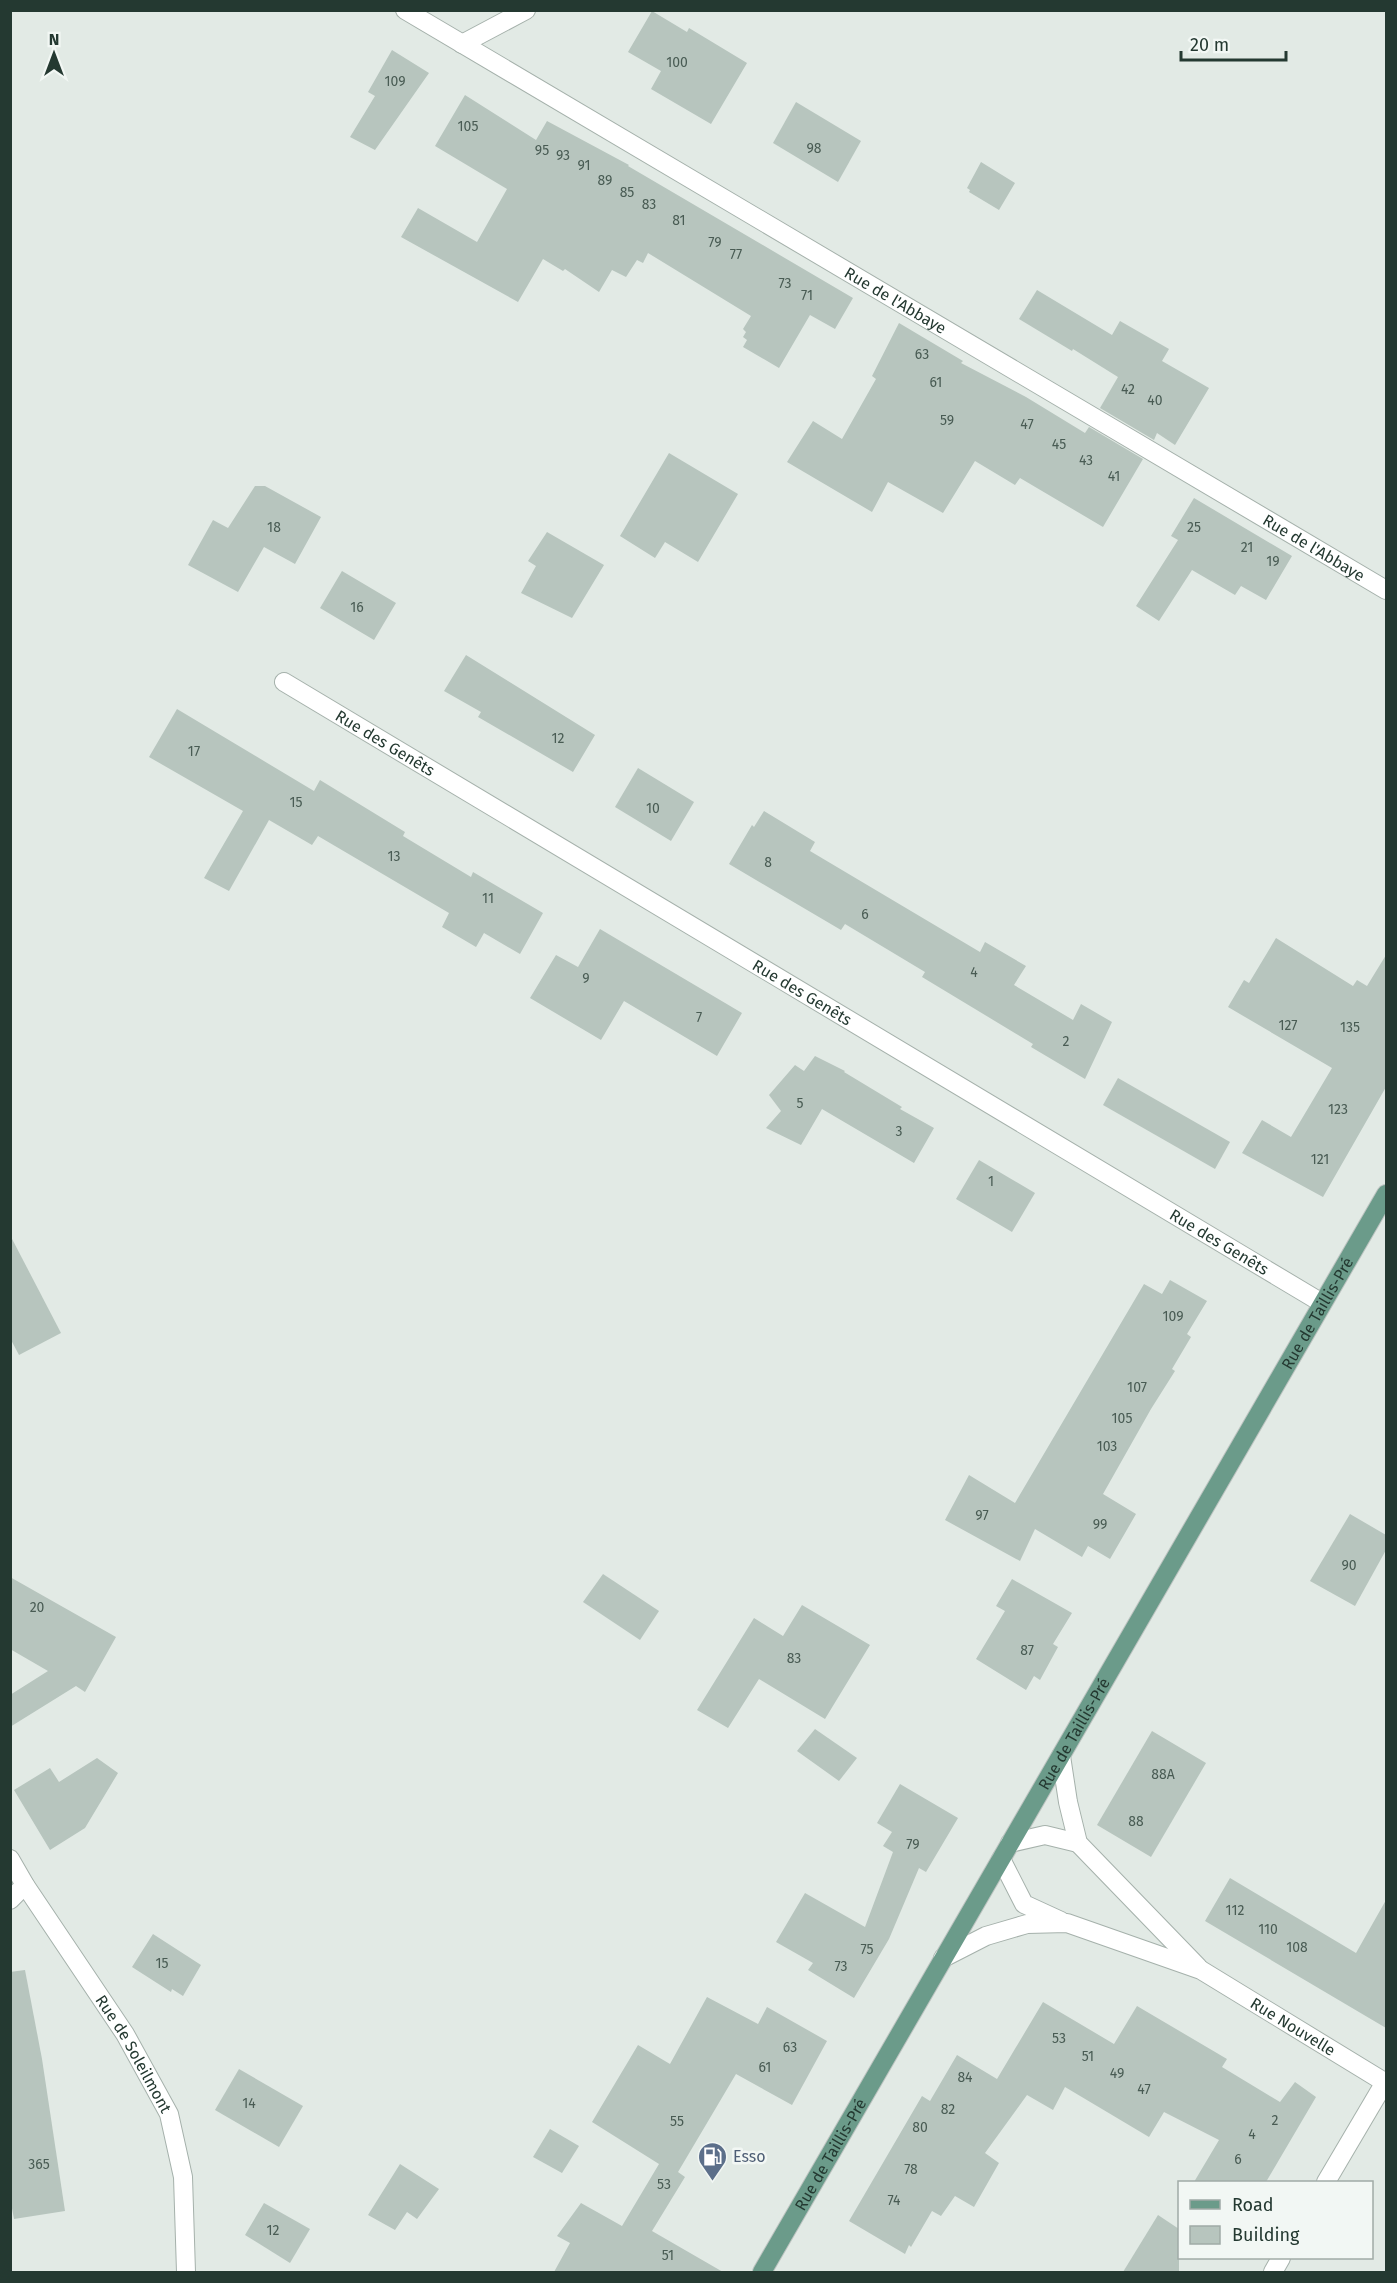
<svg xmlns="http://www.w3.org/2000/svg" width="1397" height="2283" font-family="'Fira Sans',sans-serif">
<style>
.building{fill:#b7c5be}
.lines{fill:none;stroke-linecap:round;stroke-linejoin:round}
.minor-casing{stroke:#a5b1ab;stroke-width:20}
.major-casing{stroke:#bdc4c1;stroke-width:20}
.minor{stroke:#fff;stroke-width:18}
.major{stroke:#6b9b8a;stroke-width:18}
.labels{text-anchor:middle;dominant-baseline:central;stroke-width:5;stroke-linejoin:round;paint-order:stroke}
.number-label{font-size:14px;fill:#495c54}
.street-label{font-size:16px;fill:#243931;stroke:#f2f7f4}
.service-label{font-size:16px;fill:#4e5e75;stroke:#f2f7f4;text-anchor:start}
</style>
<rect width="100%" height="100%" fill="#e2eae5"/>
<g class="building">
<polygon points="652,11 687,32 689,28 747,63 711,124 651,89 661,71 628,52"/>
<polygon points="392,50 429,73 375,150 350,137 375,96 368,92"/>
<polygon points="465,95 536,140 547,121 629,165 628,166 853,298 835,329 810,315 779,368 743,347 747,340 743,337 746,332 743,329 751,316 648,253 643,263 637,260 626,277 612,270 599,292 565,269 563,271 543,259 518,302 401,237 418,208 477,242 507,189 435,146"/>
<polygon points="796,102 861,141 838,182 773,143"/>
<polygon points="981,162 1015,183 999,210 969,192 970,190 967,188"/>
<polygon points="1037,290 1112,335 1120,321 1169,349 1162,361 1209,388 1175,445 1157,433 1154,440 1100,408 1118,377 1073,349 1072,351 1019,319"/>
<polygon points="899,323 963,361 961,363 1026,397 1085,433 1089,427 1143,459 1103,527 1020,478 1015,485 975,461 943,513 888,482 872,512 787,462 813,421 842,439 876,379 872,376"/>
<polygon points="669,453 738,494 698,562 665,542 655,558 620,536"/>
<polygon points="255,486 265,486 321,517 295,564 264,547 238,592 188,565 213,520 228,528"/>
<polygon points="1194,498 1292,556 1266,600 1241,586 1235,595 1192,570 1159,621 1136,606 1178,540 1171,536"/>
<polygon points="547,532 604,565 572,618 521,593 536,566 528,561"/>
<polygon points="342,571 396,603 374,640 320,608"/>
<polygon points="466,655 595,735 573,772 478,717 481,712 444,691"/>
<polygon points="177,709 314,791 320,780 405,832 403,836 471,877 473,872 543,913 520,954 484,933 476,947 442,927 449,913 318,836 312,845 269,820 229,891 204,878 243,811 149,757"/>
<polygon points="638,768 694,802 671,841 615,807"/>
<polygon points="764,811 815,842 810,851 980,952 985,942 1026,966 1014,985 1073,1020 1081,1004 1112,1022 1085,1079 1031,1047 1033,1044 922,977 925,972 845,924 841,930 729,864 752,825 754,827"/>
<polygon points="600,929 742,1013 717,1056 624,1001 601,1040 530,998 556,955 578,967"/>
<polygon points="1276,938 1353,986 1357,980 1367,986 1386,955 1386,1087 1323,1197 1242,1153 1262,1120 1291,1137 1332,1068 1228,1007 1244,980 1249,983"/>
<polygon points="815,1056 845,1071 844,1072 902,1107 900,1109 934,1128 914,1163 822,1109 801,1145 766,1128 781,1111 769,1095 795,1065 804,1071"/>
<polygon points="1118,1078 1230,1142 1215,1169 1103,1105"/>
<polygon points="979,1160 1035,1193 1012,1232 956,1199"/>
<polygon points="10,1235 61,1333 19,1355 10,1338"/>
<polygon points="1170,1280 1207,1301 1187,1334 1191,1337 1172,1369 1175,1371 1151,1409 1103,1494 1136,1514 1110,1559 1088,1546 1082,1557 1035,1529 1020,1561 945,1520 969,1475 1015,1503 1144,1284 1162,1294"/>
<polygon points="1350,1514 1386,1535 1386,1550 1355,1606 1310,1581"/>
<polygon points="603,1574 659,1611 640,1640 583,1602"/>
<polygon points="10,1577 116,1637 85,1692 76,1686 10,1727 10,1695 48,1671 10,1649"/>
<polygon points="1012,1579 1072,1613 1053,1644 1058,1647 1040,1680 1034,1676 1026,1690 976,1659 1005,1611 996,1606"/>
<polygon points="802,1605 870,1645 825,1719 759,1679 728,1728 697,1710 754,1618 783,1636"/>
<polygon points="815,1729 857,1758 839,1781 797,1751"/>
<polygon points="1152,1731 1206,1763 1151,1857 1097,1825"/>
<polygon points="97,1758 118,1773 85,1828 50,1850 14,1790 50,1768 59,1782"/>
<polygon points="900,1784 958,1818 926,1872 919,1868 889,1939 854,1998 808,1970 813,1963 776,1942 805,1893 865,1927 893,1852 883,1846 892,1832 877,1823"/>
<polygon points="1230,1878 1356,1953 1386,1900 1386,2028 1205,1921"/>
<polygon points="153,1934 201,1965 183,1996 172,1989 171,1992 132,1967"/>
<polygon points="25,1970 42,2059 65,2211 14,2219 10,2198 10,1972"/>
<polygon points="707,1997 758,2024 767,2007 827,2041 792,2105 736,2074 678,2172 685,2177 652,2231 723,2272 554,2272 570,2243 557,2236 581,2203 622,2226 659,2164 592,2122 638,2045 670,2064"/>
<polygon points="1043,2002 1114,2044 1137,2006 1227,2059 1222,2067 1280,2102 1295,2082 1316,2097 1266,2182 1194,2182 1219,2140 1164,2112 1149,2137 1065,2087 1053,2110 1027,2095 985,2153 999,2163 974,2207 955,2196 941,2216 932,2211 911,2247 909,2245 905,2254 849,2221 922,2096 930,2101 957,2055 997,2079"/>
<polygon points="239,2069 303,2106 279,2147 215,2110"/>
<polygon points="550,2129 579,2146 562,2173 533,2157"/>
<polygon points="400,2164 439,2189 417,2219 407,2212 395,2230 368,2215"/>
<polygon points="264,2203 310,2229 290,2263 245,2235"/>
<polygon points="1158,2215 1179,2229 1179,2272 1123,2272"/>
</g>
<g class="lines">
<defs>
<g id="minor">
<path id="s1" d="M405 10 1386 590"/>
<polyline points="462,44 526,10"/>
<path id="s2" d="M284 682 1322 1303"/>
<polyline points="1061,1756 1068,1802 1078,1843 1198,1967"/>
<polyline points="1010,1843 1045,1835 1078,1843"/>
<path id="s3" d="M10 1859 25 1885 125 2034 169 2114 183 2177 186 2272"/>
<polyline points="1001,1859 1024,1904 1061,1921"/>
<polyline points="10,1900 25,1885"/>
<path id="s4" d="M943 1958 986 1936 1027 1924 1067 1923 1201 1970 1386 2083"/>
<polyline points="1326,2182 1385,2082"/>
<polyline points="1273,2272 1281,2258"/>
</g>
<g id="major">
<path id="s5" d="M762 2272 1386 1194"/>
</g>
</defs>
<use href="#minor" class="minor-casing"/>
<use href="#major" class="major-casing"/>
<use href="#minor" class="minor"/>
<use href="#major" class="major"/>
</g>
<defs>
<symbol id="fuel-pin" viewBox="-11 -11 22 30"><path d="M0 17L-7.5 6A9.5 9.5 0 1 1 7.5 6Z" fill="#5c6f8a" stroke="#f2f7f4"/><path d="M-5.5-6h7V0h2V4h1.3V-2.5L3-4.5l.8-.8L6-3V5H2.5V1h-1V6h-7ZM-4.2-4.7v3.2H.2V-4.7Z" fill="#fff"/></symbol>
</defs>
<g fill-rule="evenodd">
<use href="#fuel-pin" x="696" y="2140" width="33" height="45"/>
</g>
<g class="labels">
<g class="number-label">
<text x="677" y="62">100</text>
<text x="395" y="81">109</text>
<text x="468" y="126">105</text>
<text x="814" y="148">98</text>
<text x="542" y="150">95</text>
<text x="563" y="155">93</text>
<text x="584" y="165">91</text>
<text x="605" y="180">89</text>
<text x="627" y="192">85</text>
<text x="649" y="204">83</text>
<text x="679" y="220">81</text>
<text x="715" y="242">79</text>
<text x="736" y="254">77</text>
<text x="785" y="283">73</text>
<text x="807" y="295">71</text>
<text x="922" y="354">63</text>
<text x="936" y="382">61</text>
<text x="1128" y="389">42</text>
<text x="1155" y="400">40</text>
<text x="947" y="420">59</text>
<text x="1027" y="424">47</text>
<text x="1059" y="444">45</text>
<text x="1086" y="460">43</text>
<text x="1114" y="476">41</text>
<text x="274" y="527">18</text>
<text x="1194" y="527">25</text>
<text x="1247" y="547">21</text>
<text x="1273" y="561">19</text>
<text x="357" y="607">16</text>
<text x="558" y="738">12</text>
<text x="194" y="751">17</text>
<text x="296" y="802">15</text>
<text x="653" y="808">10</text>
<text x="394" y="856">13</text>
<text x="768" y="862">8</text>
<text x="488" y="898">11</text>
<text x="865" y="914">6</text>
<text x="974" y="972">4</text>
<text x="586" y="978">9</text>
<text x="699" y="1017">7</text>
<text x="1288" y="1025">127</text>
<text x="1350" y="1027">135</text>
<text x="1066" y="1041">2</text>
<text x="800" y="1103">5</text>
<text x="1338" y="1109">123</text>
<text x="899" y="1131">3</text>
<text x="1320" y="1159">121</text>
<text x="991" y="1181">1</text>
<text x="1173" y="1316">109</text>
<text x="1137" y="1387">107</text>
<text x="1122" y="1418">105</text>
<text x="1107" y="1446">103</text>
<text x="982" y="1515">97</text>
<text x="1100" y="1524">99</text>
<text x="1349" y="1565">90</text>
<text x="37" y="1607">20</text>
<text x="1027" y="1650">87</text>
<text x="794" y="1658">83</text>
<text x="1163" y="1774">88A</text>
<text x="1136" y="1821">88</text>
<text x="913" y="1844">79</text>
<text x="1235" y="1910">112</text>
<text x="1268" y="1929">110</text>
<text x="1297" y="1947">108</text>
<text x="867" y="1949">75</text>
<text x="162" y="1963">15</text>
<text x="841" y="1966">73</text>
<text x="1059" y="2038">53</text>
<text x="790" y="2047">63</text>
<text x="1088" y="2056">51</text>
<text x="765" y="2067">61</text>
<text x="1117" y="2073">49</text>
<text x="965" y="2077">84</text>
<text x="1144" y="2089">47</text>
<text x="249" y="2103">14</text>
<text x="948" y="2109">82</text>
<text x="1275" y="2120">2</text>
<text x="677" y="2121">55</text>
<text x="920" y="2127">80</text>
<text x="1252" y="2134">4</text>
<text x="1238" y="2159">6</text>
<text x="39" y="2164">365</text>
<text x="911" y="2169">78</text>
<text x="664" y="2184">53</text>
<text x="894" y="2200">74</text>
<text x="273" y="2230">12</text>
<text x="668" y="2255">51</text>
</g>
<g class="street-label">
<text stroke="none"><textPath href="#s1" startOffset="570">Rue de l'Abbaye</textPath></text>
<text stroke="none"><textPath href="#s1" startOffset="1056">Rue de l'Abbaye</textPath></text>
<text stroke="none"><textPath href="#s2" startOffset="118">Rue des Genêts</textPath></text>
<text stroke="none"><textPath href="#s2" startOffset="604">Rue des Genêts</textPath></text>
<text stroke="none"><textPath href="#s2" startOffset="1090">Rue des Genêts</textPath></text>
<text stroke="none"><textPath href="#s5" startOffset="1108">Rue de Taillis-Pré</textPath></text>
<text stroke="none"><textPath href="#s5" startOffset="622">Rue de Taillis-Pré</textPath></text>
<text stroke="none"><textPath href="#s4" startOffset="381">Rue Nouvelle</textPath></text>
<text stroke="none"><textPath href="#s3" startOffset="231">Rue de Soleilmont</textPath></text>
<text stroke="none"><textPath href="#s5" startOffset="136">Rue de Taillis-Pré</textPath></text>
</g>
<g class="service-label">
<text x="733" y="2156">Esso</text>
</g>
</g>
<rect width="1397" height="2283" fill="none" stroke="#243931" stroke-width="24"/>
<rect x="1178" y="2181" width="195" height="78" fill="#f2f7f4" stroke="#a0aba6" stroke-width="1.5"/>
<rect x="1190" y="2200" width="30" height="9" fill="#6b9b8a" stroke="#a0aba6" stroke-width="1.5"/>
<text x="1232" y="2211" font-size="18" fill="#243931">Road</text>
<rect x="1190" y="2226" width="30" height="18" fill="#b7c5be" stroke="#a0aba6" stroke-width="1.5"/>
<text x="1232" y="2241" font-size="18" fill="#243931">Building</text>
<g transform="translate(54 54)" stroke="#f2f7f4" stroke-width="4.5" paint-order="stroke">
<path d="M0-4.5L10 22L0 15L-10 22Z" fill="#243931"/>
<text y="-9" font-size="16" font-weight="bold" text-anchor="middle" fill="#243931">N</text>
</g>
<path d="M1181 51v9h105v-9" fill="none" stroke="#243931" stroke-width="3"/>
<text x="1190" y="51" font-size="18" fill="#243931" stroke="#f2f7f4" stroke-width="4.5" paint-order="stroke">20 m</text>
</svg>
